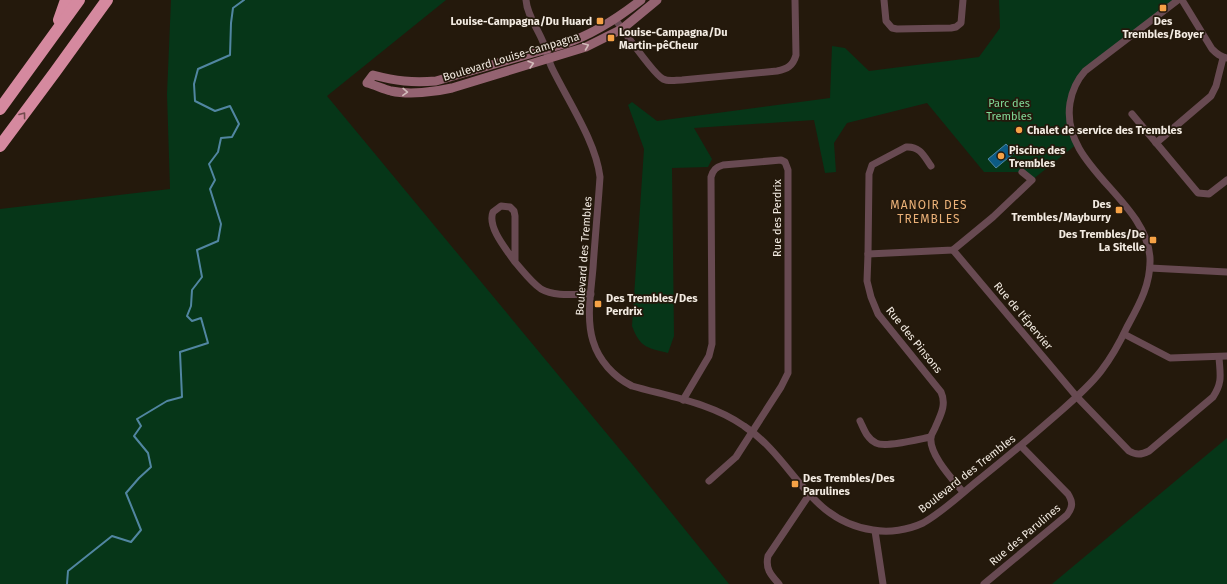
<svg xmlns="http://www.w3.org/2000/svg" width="1227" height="584" font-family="'Fira Sans',sans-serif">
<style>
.green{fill:#063618}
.water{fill:#0c5b85;stroke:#5186a1}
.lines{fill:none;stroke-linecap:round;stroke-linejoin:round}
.stream{stroke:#5186a1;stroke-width:2}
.street{stroke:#684a52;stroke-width:7}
.secondary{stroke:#946371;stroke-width:9}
.highway{stroke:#d5899f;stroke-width:12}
.oneway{stroke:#d2bbba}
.oneway2{stroke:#744b4e}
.poi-dot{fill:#f6a246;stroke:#24190c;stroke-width:1.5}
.labels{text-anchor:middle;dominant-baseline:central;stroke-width:3.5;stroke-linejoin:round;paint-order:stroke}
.poi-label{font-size:11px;font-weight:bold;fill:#f3ebe2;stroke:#24190c;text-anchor:start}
.street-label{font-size:11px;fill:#f3ebe2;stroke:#24190c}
.park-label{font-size:11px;fill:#81da98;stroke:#24190c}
.neighbourhood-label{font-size:12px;letter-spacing:1px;fill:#ebb178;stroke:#24190c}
</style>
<rect width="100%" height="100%" fill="#24190c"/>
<g class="green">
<polygon points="171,0 446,0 327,96 632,464 729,584 0,584 0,209 170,189 167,94"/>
<path d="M999 0H1178L1080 77 1069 110 1077 144 1032 180 1022 172H984L927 103 847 123 834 143 836 172 825 173 814 120 694 128 712 159 708 167 672 168 674 336 668 353C648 348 640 348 632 326L644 149 628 105 632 102 657 121 830 98 832 46 845 48 869 71 979 57 1000 28Z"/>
<polygon points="1227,438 1227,584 1052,584"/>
</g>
<polygon class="water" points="1006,144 1014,153 996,168 988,159"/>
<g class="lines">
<polyline class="stream" points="67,584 68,571 112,536 131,542 141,530 126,493 139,478 151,467 148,453 134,436 141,426 137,419 167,401 182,397 180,352 208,343 201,318 192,321 187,316 191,306 192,290 202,277 197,250 218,241 221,224 210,189 215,180 209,164 218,152 221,138 232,137 239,124 230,106 215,111 195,101 194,84 198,69 230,55 231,23 233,8 244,0"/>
<g class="street">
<path d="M526 0C527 15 538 29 543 42 547 51 548 60 552 68 568 101 596 142 600 177 598 207 595 238 593 268 591 292 586 318 593 341 599 361 614 377 632 386 671 397 711 403 744 426 794 459 808 521 873 530 889 533 908 530 923 523 944 511 962 493 981 478 1006 458 1031 437 1055 416 1071 402 1088 388 1101 371 1111 358 1120 342 1127 327 1139 305 1151 284 1150 258 1146 198 1060 167 1070 103 1072 91 1077 80 1085 71L1178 0"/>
<polyline points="884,0 886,21 892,28 897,29 951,28 956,27 961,23 963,0"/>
<path d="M1182 0 1212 49C1216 53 1220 57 1227 58"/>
<path d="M615 19C623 30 654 75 663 79 669 82 676 80 682 80L777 71C787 69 793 66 796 55L795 0"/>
<polyline points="1132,114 1198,193 1209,194 1227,180"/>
<polyline points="1156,143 1211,96 1216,86 1223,58"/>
<path d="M931 166C924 156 920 146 906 147L872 165 869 174 868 254 867 281 871 297 878 314 941 392C947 405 940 416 935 428 934 430 932 434 931 436 928 454 953 480 963 492"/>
<path d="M953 250 1077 397 1129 451C1136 455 1141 455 1149 451L1213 397C1223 382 1220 374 1219 357"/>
<polyline points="868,254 953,250 993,217 1032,180 1022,172"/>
<path d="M515 262C506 249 487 227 493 212L501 206 510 207 514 211 515 216V262C523 271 531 282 541 289 555 297 575 294 591 294"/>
<polyline points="1150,268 1227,272"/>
<polyline points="1124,334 1170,358 1227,356"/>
<path d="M683 400 709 356 712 344 711 177C713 170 716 167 723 165L781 160 785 162 788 170V373L781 387 736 457 709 481"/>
<path d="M860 421C864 429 867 439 876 443 885 448 920 439 931 437"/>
<polyline points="875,531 883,584"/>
<path d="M779 584C771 575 765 569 768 556L809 495"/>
<path d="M984 584 1067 515C1073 507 1073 502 1068 494L1021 446"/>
</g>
<path class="secondary" d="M641 0C618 18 592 35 564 44L436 81C412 83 396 81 373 75L367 83C375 85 383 89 391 91 409 95 435 92 452 88L586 47 622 29 657 0"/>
<g class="highway">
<polyline points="59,20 66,0"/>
<polyline points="0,109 79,0"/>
<polyline points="0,146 55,72 107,0"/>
</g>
</g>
<defs><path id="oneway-chevron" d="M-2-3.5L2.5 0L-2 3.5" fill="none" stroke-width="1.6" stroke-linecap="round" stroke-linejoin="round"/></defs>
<g class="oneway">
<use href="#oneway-chevron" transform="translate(586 46) rotate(-22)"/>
<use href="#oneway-chevron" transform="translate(531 64) rotate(-16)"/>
<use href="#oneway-chevron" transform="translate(405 92) rotate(2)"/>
</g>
<use class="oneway2" href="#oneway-chevron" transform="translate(23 115) rotate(-53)"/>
<g class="poi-dot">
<rect x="1159" y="4" width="8" height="8" rx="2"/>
<rect x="596" y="17" width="8" height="8" rx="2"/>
<rect x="607" y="34" width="8" height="8" rx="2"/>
<circle cx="1019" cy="130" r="4"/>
<circle cx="1001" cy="156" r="4"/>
<rect x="1115" y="206" width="8" height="8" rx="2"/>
<rect x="1149" y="236" width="8" height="8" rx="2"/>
<rect x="594" y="300" width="8" height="8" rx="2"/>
<rect x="791" y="480" width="8" height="8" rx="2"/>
</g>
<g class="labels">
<g class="poi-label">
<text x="592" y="21" text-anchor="end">Louise-Campagna/Du Huard</text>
<text x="1163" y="21" text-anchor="middle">Des<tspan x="1163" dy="13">Trembles/Boyer</tspan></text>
<text x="619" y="32">Louise-Campagna/Du<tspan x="619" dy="13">Martin-pêCheur</tspan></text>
<text x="1027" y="130">Chalet de service des Trembles</text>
<text x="1009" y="150">Piscine des<tspan x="1009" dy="13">Trembles</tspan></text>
<text x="1111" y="204" text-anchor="end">Des<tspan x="1111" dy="13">Trembles/Mayburry</tspan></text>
<text x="1145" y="234" text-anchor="end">Des Trembles/De<tspan x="1145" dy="13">La Sitelle</tspan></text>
<text x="606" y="298">Des Trembles/Des<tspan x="606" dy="13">Perdrix</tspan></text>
<text x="803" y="478">Des Trembles/Des<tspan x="803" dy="13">Parulines</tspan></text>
</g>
<g class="street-label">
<text transform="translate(511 57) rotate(-17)">Boulevard Louise-Campagna</text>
<text transform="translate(777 218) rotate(-90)">Rue des Perdrix</text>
<text transform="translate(584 256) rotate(-86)">Boulevard des Trembles</text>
<text transform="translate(1023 316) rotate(50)">Rue de l'Épervier</text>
<text transform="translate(914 340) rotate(51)">Rue des Pinsons</text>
<text transform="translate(967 474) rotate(-38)">Boulevard des Trembles</text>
<text transform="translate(1025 535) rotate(-40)">Rue des Parulines</text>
</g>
<g class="park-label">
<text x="1009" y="103">Parc des<tspan x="1009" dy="13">Trembles</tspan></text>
</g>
<g class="neighbourhood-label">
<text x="929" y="205">MANOIR DES<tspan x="929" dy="14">TREMBLES</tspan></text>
</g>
</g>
</svg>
